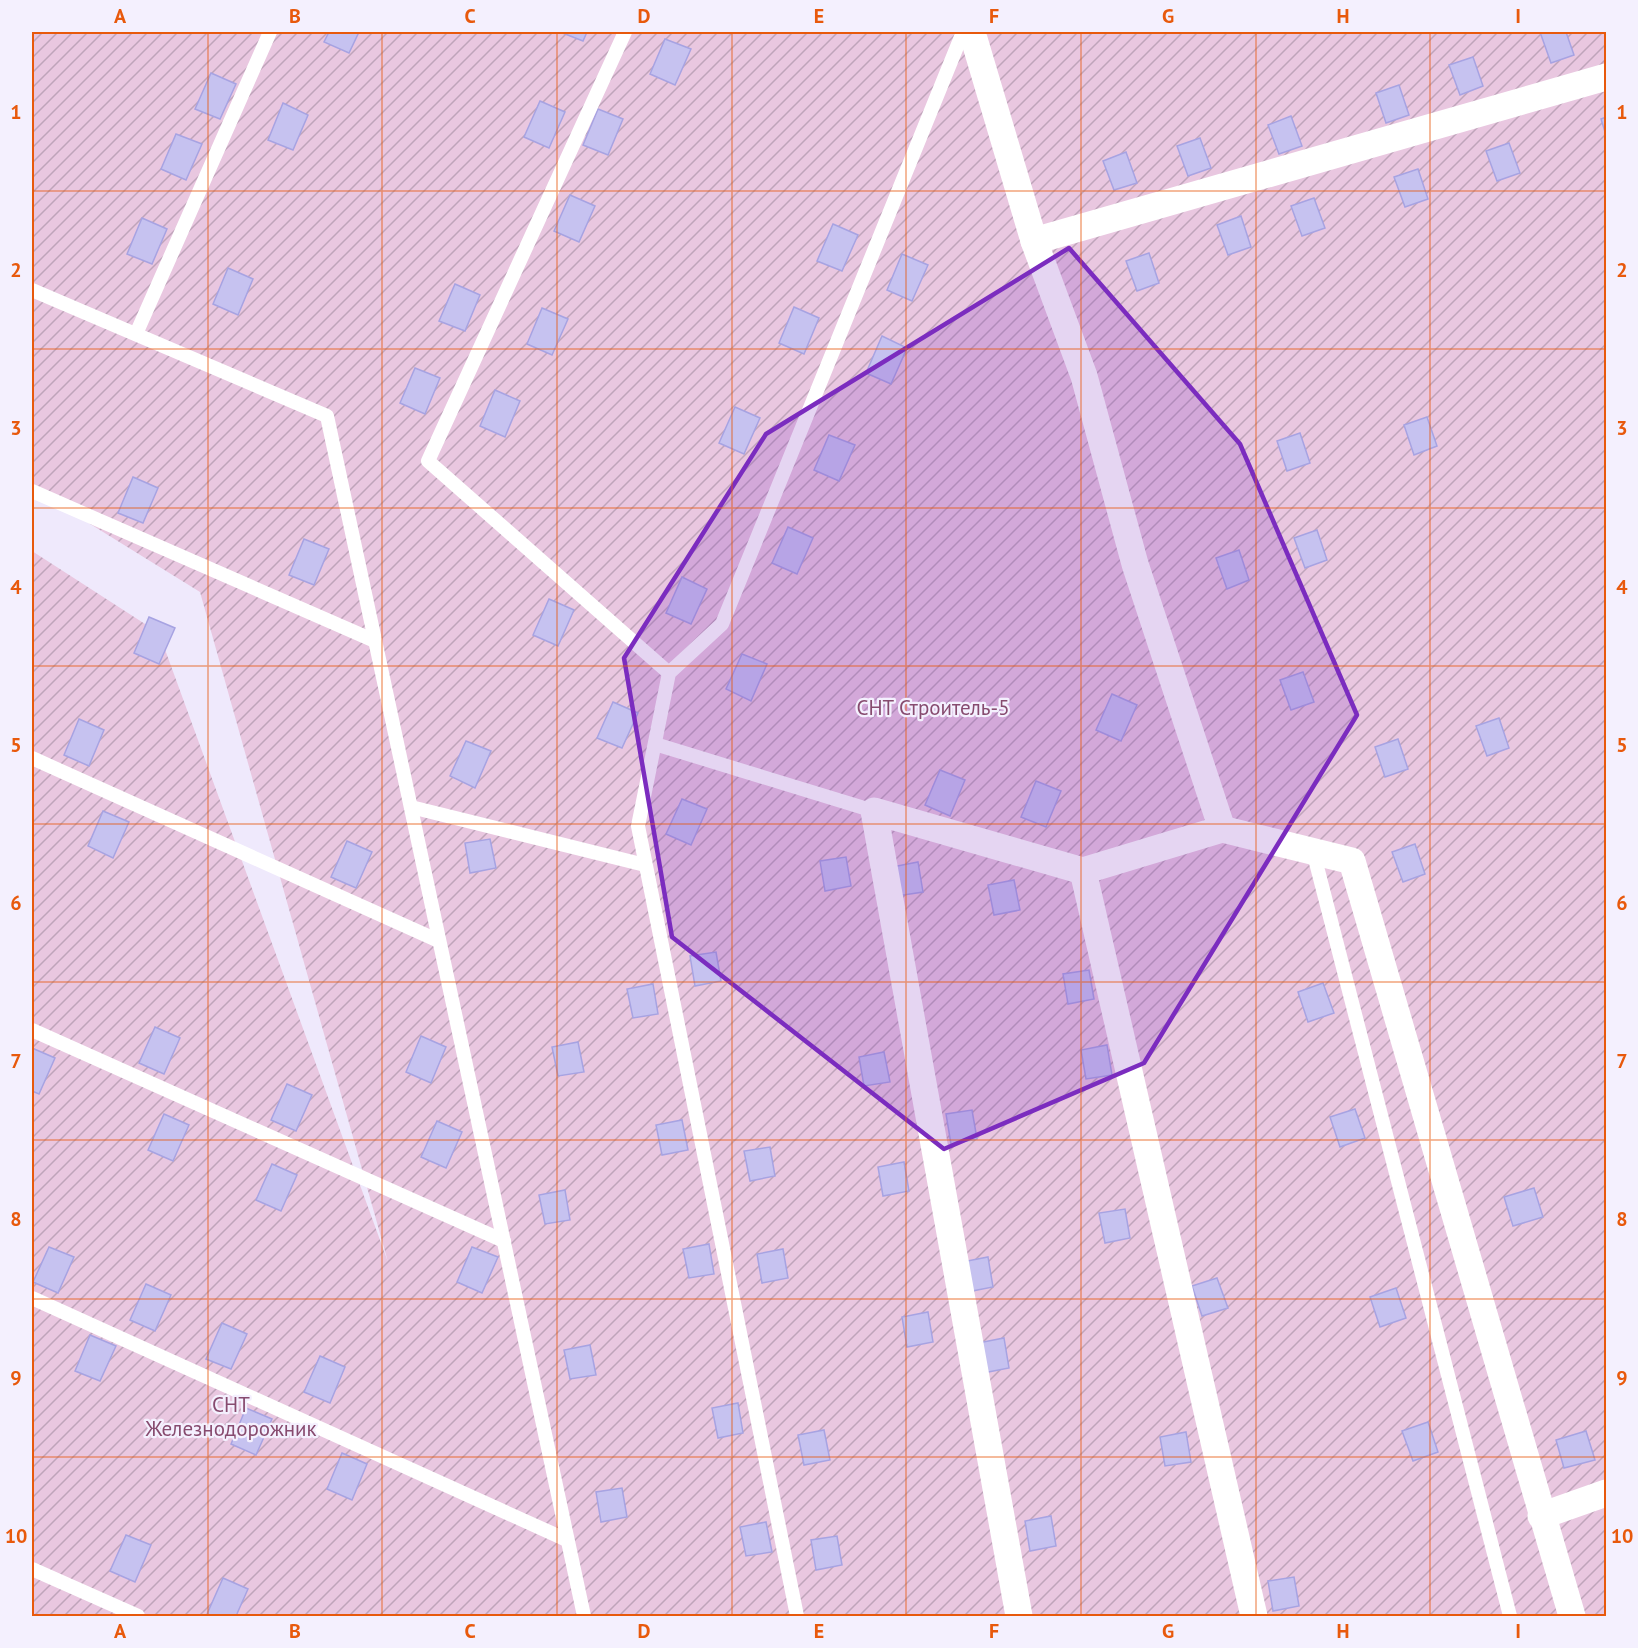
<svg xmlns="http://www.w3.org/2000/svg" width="1638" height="1648" font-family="'PT Sans',sans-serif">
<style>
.garden{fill:url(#garden-furrows)}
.building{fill:#c6c2f0;stroke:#a7a3e2;stroke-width:1.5}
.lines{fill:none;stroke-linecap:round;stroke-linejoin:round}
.service{stroke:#fff;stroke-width:14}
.minor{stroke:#fff;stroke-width:27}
.marked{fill:#7b2cbf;fill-opacity:0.2;stroke:#7b2cbf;stroke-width:4.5;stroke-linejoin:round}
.grid{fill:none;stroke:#e8590c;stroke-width:1.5;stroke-opacity:0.55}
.labels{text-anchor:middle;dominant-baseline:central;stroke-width:4.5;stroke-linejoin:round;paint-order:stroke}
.park-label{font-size:21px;fill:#874b6f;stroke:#f4f0fe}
.neatline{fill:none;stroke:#e8590c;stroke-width:2}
.grid-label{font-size:20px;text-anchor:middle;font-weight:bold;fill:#e8590c}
</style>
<defs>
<pattern id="garden-furrows" width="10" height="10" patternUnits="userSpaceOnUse" patternTransform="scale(1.5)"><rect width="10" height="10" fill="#e9c7e0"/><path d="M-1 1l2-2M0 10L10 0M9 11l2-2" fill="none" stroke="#bfa4ba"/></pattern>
</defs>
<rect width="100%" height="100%" fill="#efe9fc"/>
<polygon class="garden" points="32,32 1606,32 1606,1616 32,1616 32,551 159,633 388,1262 200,592 32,488"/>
<g class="building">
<polygon points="329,32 359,32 349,53 324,42"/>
<polygon points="560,32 587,32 583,41"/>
<polygon points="1540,32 1566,32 1574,55 1551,63"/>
<polygon points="665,39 691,49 675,85 650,74"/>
<polygon points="1473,57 1483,86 1460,95 1449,65"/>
<polygon points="211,73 236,84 220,119 195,109"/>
<polygon points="1399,85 1409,115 1386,123 1376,93"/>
<polygon points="540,101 565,112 549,148 524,137"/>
<polygon points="283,103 308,115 293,150 268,140"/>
<polygon points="598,109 623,119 608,155 583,145"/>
<polygon points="1291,116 1302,146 1279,154 1268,125"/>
<polygon points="1606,117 1606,135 1601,119"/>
<polygon points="176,134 202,144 186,180 161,169"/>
<polygon points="1200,138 1211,168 1188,176 1177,146"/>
<polygon points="1509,143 1520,173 1497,181 1486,151"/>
<polygon points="1126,152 1137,183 1114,190 1103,161"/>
<polygon points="1418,169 1428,199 1405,207 1394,177"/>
<polygon points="570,195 595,206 579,242 554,231"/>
<polygon points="1314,198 1325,228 1302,236 1291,206"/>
<polygon points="1241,216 1251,247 1228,255 1217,225"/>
<polygon points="142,218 167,229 152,264 127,254"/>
<polygon points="833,224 858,235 842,271 817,261"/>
<polygon points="1149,253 1159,283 1137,291 1126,261"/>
<polygon points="902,254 928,265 912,301 887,290"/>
<polygon points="228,268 253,279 238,315 213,304"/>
<polygon points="455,284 480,295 465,331 439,321"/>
<polygon points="794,307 819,318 804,354 779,343"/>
<polygon points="542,308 568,319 552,355 527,344"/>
<polygon points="882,336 907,348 891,384 866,373"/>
<polygon points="415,368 440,378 425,414 400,403"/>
<polygon points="495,390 520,401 505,437 480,426"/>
<polygon points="735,407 760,418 744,454 719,443"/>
<polygon points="1427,417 1437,446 1414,455 1404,425"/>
<polygon points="1300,433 1310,463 1287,471 1277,441"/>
<polygon points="829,435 855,445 839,481 814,470"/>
<polygon points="133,477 158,488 143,523 118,513"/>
<polygon points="788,527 813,538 797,574 772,563"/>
<polygon points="1317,530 1327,560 1305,568 1294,538"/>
<polygon points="304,539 329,549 314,585 289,575"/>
<polygon points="1239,550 1249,580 1227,589 1216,558"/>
<polygon points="682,577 707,589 691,624 666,613"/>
<polygon points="549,599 574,610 558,646 533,635"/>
<polygon points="149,617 175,628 159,664 134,653"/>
<polygon points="742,654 767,664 751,701 726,689"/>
<polygon points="1303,672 1314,702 1291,710 1280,680"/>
<polygon points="1112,694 1137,705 1121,741 1096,730"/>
<polygon points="613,702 638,713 622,748 597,738"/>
<polygon points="1499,718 1509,748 1487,756 1476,726"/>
<polygon points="79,719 104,730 89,766 64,755"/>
<polygon points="1398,739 1408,769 1385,777 1375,747"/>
<polygon points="466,741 491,751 475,788 450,776"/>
<polygon points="940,770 965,780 950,816 925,805"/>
<polygon points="1036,781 1061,791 1046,827 1021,817"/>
<polygon points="682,799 707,809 691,845 666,834"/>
<polygon points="103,811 129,822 113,858 88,846"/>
<polygon points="490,839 496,868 470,873 465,843"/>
<polygon points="347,841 372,852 356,888 331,877"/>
<polygon points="1415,844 1425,874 1403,882 1392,852"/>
<polygon points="846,857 851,886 825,891 820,861"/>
<polygon points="918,862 923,892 897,896 892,867"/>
<polygon points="1014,880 1020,910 994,915 988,885"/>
<polygon points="716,952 721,981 695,986 690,956"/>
<polygon points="1089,970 1094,999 1068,1004 1063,974"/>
<polygon points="1323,983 1334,1013 1308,1022 1298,992"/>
<polygon points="653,984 658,1014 633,1018 627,989"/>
<polygon points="155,1027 180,1038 164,1074 139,1063"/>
<polygon points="421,1036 446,1047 431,1083 406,1072"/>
<polygon points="578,1042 584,1072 558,1076 552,1047"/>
<polygon points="1107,1045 1112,1075 1086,1079 1081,1050"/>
<polygon points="32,1048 55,1058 39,1094 32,1091"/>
<polygon points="884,1052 890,1082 864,1086 859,1057"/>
<polygon points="287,1084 312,1095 296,1131 271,1120"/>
<polygon points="1355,1109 1365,1138 1340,1147 1330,1117"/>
<polygon points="972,1110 977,1139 951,1144 946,1114"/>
<polygon points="164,1114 189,1125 173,1161 148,1150"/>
<polygon points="682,1120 688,1150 662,1155 656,1125"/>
<polygon points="437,1121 462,1132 446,1168 421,1157"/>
<polygon points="770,1147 775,1176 750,1181 744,1151"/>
<polygon points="904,1162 909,1191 883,1196 878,1167"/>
<polygon points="272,1164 297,1175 281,1211 256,1200"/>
<polygon points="1534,1188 1543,1217 1513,1226 1504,1197"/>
<polygon points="565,1190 570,1220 545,1224 539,1195"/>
<polygon points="1125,1209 1130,1238 1105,1243 1099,1213"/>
<polygon points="709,1244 714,1274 689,1278 683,1249"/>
<polygon points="49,1247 74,1257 58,1293 33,1282"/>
<polygon points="472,1247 498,1257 482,1293 457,1282"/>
<polygon points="783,1249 788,1278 762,1283 757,1254"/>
<polygon points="988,1257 993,1287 967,1292 962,1262"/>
<polygon points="1217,1278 1228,1308 1202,1316 1192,1286"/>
<polygon points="146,1284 171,1295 155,1331 130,1320"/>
<polygon points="1396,1288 1406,1318 1380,1327 1370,1297"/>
<polygon points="928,1312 933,1342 907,1347 902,1317"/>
<polygon points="222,1323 247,1334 231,1369 206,1359"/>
<polygon points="90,1335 116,1346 100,1381 75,1371"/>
<polygon points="1004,1338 1009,1368 983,1373 978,1343"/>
<polygon points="590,1345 596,1375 570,1379 564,1350"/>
<polygon points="320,1356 345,1367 330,1403 304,1392"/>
<polygon points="738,1403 743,1433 718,1438 712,1408"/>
<polygon points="246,1408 272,1419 256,1455 231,1444"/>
<polygon points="1428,1422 1438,1452 1413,1461 1402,1431"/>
<polygon points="824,1430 830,1460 804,1465 798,1435"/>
<polygon points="1586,1431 1595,1460 1564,1468 1556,1440"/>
<polygon points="1186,1432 1191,1462 1165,1466 1160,1437"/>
<polygon points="342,1453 367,1464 352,1500 327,1489"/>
<polygon points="622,1488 627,1517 601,1522 596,1492"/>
<polygon points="1051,1516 1056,1546 1030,1551 1025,1521"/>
<polygon points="766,1522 772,1552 746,1556 740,1527"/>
<polygon points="126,1535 151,1545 135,1582 110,1571"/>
<polygon points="837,1536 842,1565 816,1570 811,1540"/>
<polygon points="1294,1577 1299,1606 1273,1611 1268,1581"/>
<polygon points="223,1578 248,1589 236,1616 212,1616 207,1614"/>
</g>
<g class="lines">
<g class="service">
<polyline points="625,32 428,461 669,673"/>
<polyline points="32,290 327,416 584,1616"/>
<polyline points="136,334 270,32"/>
<polyline points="32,491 375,641"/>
<polyline points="655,744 874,811"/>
<polyline points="32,758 439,941"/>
<polyline points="411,807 645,865"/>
<polyline points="1313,851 1510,1616"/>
<polyline points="32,1030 504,1241"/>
<polyline points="32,1298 567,1540"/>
<polyline points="32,1569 138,1616"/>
<polyline points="797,1616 638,826 669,673 722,624 963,32"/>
</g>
<g class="minor">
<polyline points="972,32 1034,241 1084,376 1135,564 1222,829"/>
<polyline points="1034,241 1606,77"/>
<polyline points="1083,871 1254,1616"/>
<polyline points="1541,1516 1606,1493"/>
<polyline points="1019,1616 874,811 1083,871 1222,829 1352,861 1572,1616"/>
</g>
</g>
<path class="marked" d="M1069 248 1240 444 1357 715 1144 1063 944 1149 672 937 624 658 766 434Z"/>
<path class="grid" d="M208 32V1616M382 32V1616M557 32V1616M732 32V1616M906 32V1616M1081 32V1616M1256 32V1616M1430 32V1616M32 191H1606M32 349H1606M32 508H1606M32 666H1606M32 824H1606M32 982H1606M32 1140H1606M32 1299H1606M32 1457H1606"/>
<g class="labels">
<g class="park-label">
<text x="933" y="707">СНТ Строитель-5</text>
<text x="231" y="1404">СНТ<tspan x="231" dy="24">Железнодорожник</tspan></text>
</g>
</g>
<rect width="1638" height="1648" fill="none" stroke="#f4f0fe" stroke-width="66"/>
<rect x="33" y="33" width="1572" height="1582" class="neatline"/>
<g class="grid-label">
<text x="120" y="23">A</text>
<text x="295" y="23">B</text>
<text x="470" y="23">C</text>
<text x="644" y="23">D</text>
<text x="819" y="23">E</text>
<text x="994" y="23">F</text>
<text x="1168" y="23">G</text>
<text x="1343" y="23">H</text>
<text x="1518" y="23">I</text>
<text x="16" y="119">1</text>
<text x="1622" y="119">1</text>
<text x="16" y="277">2</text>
<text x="1622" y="277">2</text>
<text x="16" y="435">3</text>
<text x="1622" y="435">3</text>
<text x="16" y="594">4</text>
<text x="1622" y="594">4</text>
<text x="16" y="752">5</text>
<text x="1622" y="752">5</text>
<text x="16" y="910">6</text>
<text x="1622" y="910">6</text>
<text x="16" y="1068">7</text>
<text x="1622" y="1068">7</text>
<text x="16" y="1226">8</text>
<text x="1622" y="1226">8</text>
<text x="16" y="1385">9</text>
<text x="1622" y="1385">9</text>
<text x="16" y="1543">10</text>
<text x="1622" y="1543">10</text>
<text x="120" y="1638">A</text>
<text x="295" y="1638">B</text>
<text x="470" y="1638">C</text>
<text x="644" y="1638">D</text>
<text x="819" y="1638">E</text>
<text x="994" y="1638">F</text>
<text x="1168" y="1638">G</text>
<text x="1343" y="1638">H</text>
<text x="1518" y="1638">I</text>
</g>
</svg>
